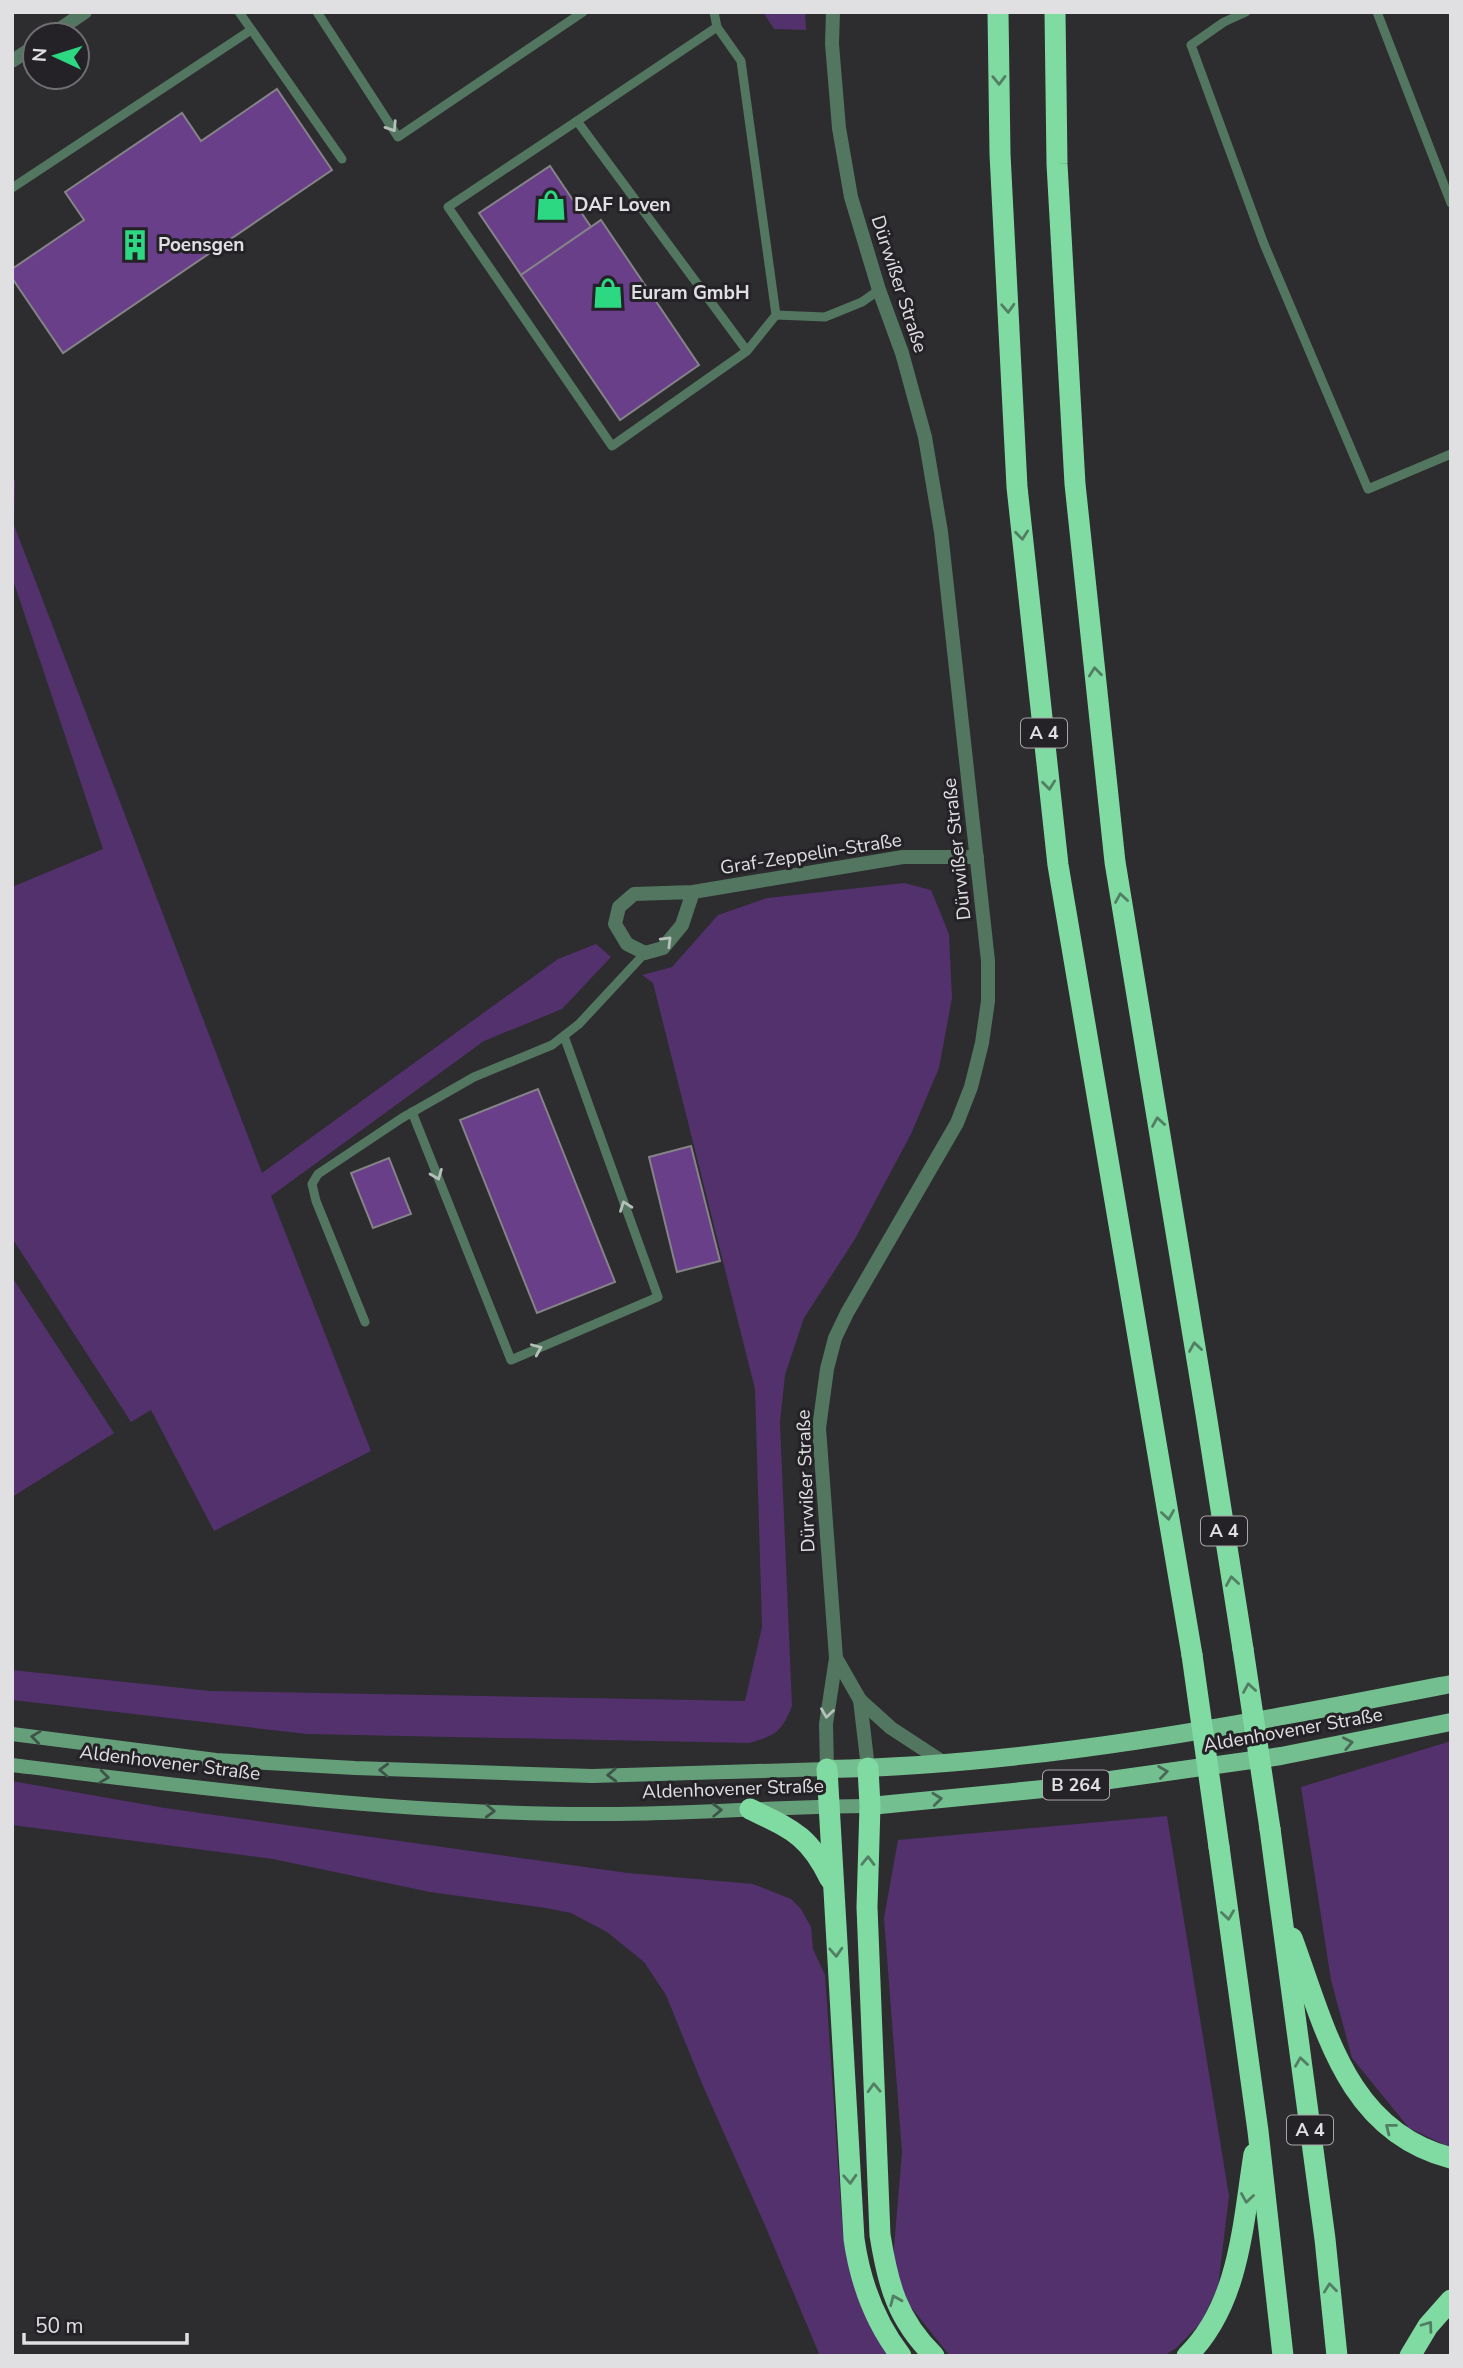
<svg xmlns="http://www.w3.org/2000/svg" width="1463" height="2368" font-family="'Nunito Sans',sans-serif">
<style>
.green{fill:#52316c}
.building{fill:#683f88;stroke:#858388;stroke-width:2}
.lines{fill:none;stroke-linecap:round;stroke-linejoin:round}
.lane{stroke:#52765f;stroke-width:9}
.street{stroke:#52765f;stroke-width:14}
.secondary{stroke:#659f7a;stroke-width:14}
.primary{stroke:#73bf8f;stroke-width:18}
.highway{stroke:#7fdba2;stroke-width:21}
.highway-bridge{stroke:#7fdba2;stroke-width:21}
.oneway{stroke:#527e64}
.oneway2{stroke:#b5c0ba}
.oneway3{stroke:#3e5448}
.oneway4{stroke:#486955}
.labels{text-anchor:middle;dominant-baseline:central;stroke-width:6;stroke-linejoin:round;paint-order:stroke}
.shield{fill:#242226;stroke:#a8a6a9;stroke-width:2}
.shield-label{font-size:18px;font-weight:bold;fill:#e0dfe1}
.poi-label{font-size:19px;font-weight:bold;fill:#e0dfe1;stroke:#242226;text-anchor:start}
.street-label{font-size:19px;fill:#e0dfe1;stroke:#242226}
</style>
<rect width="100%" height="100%" fill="#2d2c2f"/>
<g class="green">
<polygon points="763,12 805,12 806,30 774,29"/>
<polygon points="12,475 15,481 14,525 262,1173 558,959 596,944 611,957 562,1009 484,1041 271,1196 371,1451 214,1531 151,1410 131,1422 12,1238 12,887 103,849 12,577"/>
<path d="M904 883 931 890 949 934 952 998 939 1068 911 1134 855 1239 804 1318 785 1375 780 1422 792 1706C781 1733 776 1735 749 1743L307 1734 12 1700V1670L210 1691 745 1701 762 1627 755 1389 653 983 642 975 672 967 718 915 767 898Z"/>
<polygon points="12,1277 114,1433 12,1497"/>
<polygon points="1451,1741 1451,2148 1409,2128 1352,2058 1331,1980 1301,1787"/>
<polygon points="12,1781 165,1808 628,1873 753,1884 791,1899 801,1909 811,1927 813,1949 825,1975 843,2236 862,2309 889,2356 820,2356 767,2230 703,2086 666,1995 644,1962 607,1932 571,1913 546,1908 430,1892 273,1859 12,1825"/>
<polygon points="1167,1816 1229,2196 1218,2287 1200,2324 1176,2348 1164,2356 950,2356 910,2306 892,2271 902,2152 884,1918 898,1840"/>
</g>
<g class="building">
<polygon points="277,89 332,170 63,353 12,278 12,269 84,220 65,192 182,113 201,141"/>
<polygon points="550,166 591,227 521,275 479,213"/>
<polygon points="601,220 699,365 620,420 521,275"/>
<polygon points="538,1089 615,1282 537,1313 460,1120"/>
<polygon points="691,1146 720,1261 677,1272 649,1157"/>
<polygon points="389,1158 411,1214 373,1228 351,1173"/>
</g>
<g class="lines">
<g class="lane">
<polyline points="239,12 342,159"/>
<polyline points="317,12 398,137 583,12"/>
<polyline points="714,12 717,27"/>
<polyline points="1246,12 1224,22 1191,45 1264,244 1368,489 1451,454"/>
<polyline points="1377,12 1451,203"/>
<polyline points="577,121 717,27 741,61 776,315"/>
<polyline points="12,188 251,30"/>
<polyline points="747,351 577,121 448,207 612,446 747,351 776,315 825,317 862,302 879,290"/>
<polyline points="412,1112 511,1360 658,1297 564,1036"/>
<polyline points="365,1322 316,1201 312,1184 318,1174 402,1118 474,1077 552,1045 579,1024 645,953"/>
</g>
<g class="street">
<polyline points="51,35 85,12"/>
<polyline points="12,61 35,46"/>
<polyline points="693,892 682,925 663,948 645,953 627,944 615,924 619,907 634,894 693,892 903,857 977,857"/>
<polyline points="836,1658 860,1700 868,1768"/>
<polyline points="860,1700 891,1728 946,1764"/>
<polyline points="827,1769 826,1724 836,1658 819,1428 827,1369 835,1338 847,1313 957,1123 971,1087 982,1043 988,1001 988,961 941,532 925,437 902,353 879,290 851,197 839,128 832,44 833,12"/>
</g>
<g class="secondary">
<polyline points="12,1734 216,1760 355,1768 592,1776 827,1769"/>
<path d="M12 1765C205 1789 399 1814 594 1814 686 1815 778 1806 870 1806"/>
</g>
<g class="primary">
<path d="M827 1769C1037 1765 1245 1724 1451 1684"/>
<polyline points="870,1806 1053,1788 1281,1756 1451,1722"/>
</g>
<g class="highway">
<polyline points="998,12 1000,154 1017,487 1058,865 1192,1655"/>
<polyline points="1055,12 1057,164 1075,484 1115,862 1206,1414 1243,1649"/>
<path d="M868 1768 870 1806 867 1907 880 2235C888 2285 897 2319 934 2356"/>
<path d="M827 1769 854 2239C860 2281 875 2322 901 2356"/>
<path d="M750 1809C791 1829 809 1835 830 1879"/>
<polyline points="1270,1829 1325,2239 1337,2356"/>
<polyline points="1219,1847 1258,2131 1283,2356"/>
<path d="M1292 1938C1325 2027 1346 2131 1451 2158"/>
<path d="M1187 2356C1240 2304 1243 2222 1254 2154"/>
<polyline points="1410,2356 1428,2326 1451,2300"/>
</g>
<g class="highway-bridge">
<polyline points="1243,1649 1270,1829"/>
<polyline points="1192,1655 1219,1847"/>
</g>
</g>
<defs><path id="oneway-chevron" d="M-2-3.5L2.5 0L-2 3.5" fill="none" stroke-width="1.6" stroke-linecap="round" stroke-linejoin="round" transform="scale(1.75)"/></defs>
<g class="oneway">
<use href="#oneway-chevron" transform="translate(999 80) rotate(89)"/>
<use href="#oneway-chevron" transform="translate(1008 308) rotate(87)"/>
<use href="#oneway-chevron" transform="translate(1022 535) rotate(84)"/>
<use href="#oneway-chevron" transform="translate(1095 672) rotate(-96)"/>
<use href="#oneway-chevron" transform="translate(1049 785) rotate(84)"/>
<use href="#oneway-chevron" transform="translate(1121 898) rotate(-99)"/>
<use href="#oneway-chevron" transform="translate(1158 1122) rotate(-99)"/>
<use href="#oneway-chevron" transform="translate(1195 1347) rotate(-99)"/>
<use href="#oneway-chevron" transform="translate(1168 1515) rotate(81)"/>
<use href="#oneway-chevron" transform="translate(1232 1581) rotate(-99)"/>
<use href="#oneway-chevron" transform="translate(1249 1688) rotate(-99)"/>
<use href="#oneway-chevron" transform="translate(868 1861) rotate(-89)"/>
<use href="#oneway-chevron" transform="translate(1228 1915) rotate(82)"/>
<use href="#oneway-chevron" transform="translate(836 1952) rotate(87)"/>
<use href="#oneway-chevron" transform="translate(1301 2062) rotate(-98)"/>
<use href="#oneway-chevron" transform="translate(874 2088) rotate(-92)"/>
<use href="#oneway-chevron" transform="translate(1390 2128) rotate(-142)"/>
<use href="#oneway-chevron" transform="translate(850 2179) rotate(87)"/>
<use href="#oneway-chevron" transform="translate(1247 2198) rotate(99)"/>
<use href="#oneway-chevron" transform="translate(1330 2288) rotate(-96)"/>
<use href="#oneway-chevron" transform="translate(895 2300) rotate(-113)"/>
<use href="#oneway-chevron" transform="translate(1428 2326) rotate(-54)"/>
</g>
<g class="oneway2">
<use href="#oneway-chevron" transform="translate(392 127) rotate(57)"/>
<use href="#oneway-chevron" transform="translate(667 941) rotate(-45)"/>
<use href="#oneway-chevron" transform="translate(437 1175) rotate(68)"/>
<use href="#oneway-chevron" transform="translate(625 1206) rotate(-110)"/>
<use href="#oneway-chevron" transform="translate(537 1349) rotate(-23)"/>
<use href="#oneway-chevron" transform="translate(827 1713) rotate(98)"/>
</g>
<g class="oneway3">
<use href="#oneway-chevron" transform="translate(36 1737) rotate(-173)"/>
<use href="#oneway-chevron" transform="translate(384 1770) rotate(-178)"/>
<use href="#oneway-chevron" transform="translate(612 1775) rotate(178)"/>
<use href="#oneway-chevron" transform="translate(104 1777) rotate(7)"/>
<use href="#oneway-chevron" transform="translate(717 1810) rotate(-2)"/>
<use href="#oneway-chevron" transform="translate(490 1811) rotate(2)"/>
</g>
<g class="oneway4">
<use href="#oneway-chevron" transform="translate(1348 1743) rotate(-11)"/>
<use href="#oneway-chevron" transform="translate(1163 1772) rotate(-8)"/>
<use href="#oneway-chevron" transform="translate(937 1799) rotate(-6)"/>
</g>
<defs>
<symbol id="shop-bare" viewBox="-9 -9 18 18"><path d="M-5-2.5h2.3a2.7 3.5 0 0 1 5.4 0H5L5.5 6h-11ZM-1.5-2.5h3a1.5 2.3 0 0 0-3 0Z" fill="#2dd883" stroke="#242226" stroke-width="2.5" paint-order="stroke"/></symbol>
<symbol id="building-bare" viewBox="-9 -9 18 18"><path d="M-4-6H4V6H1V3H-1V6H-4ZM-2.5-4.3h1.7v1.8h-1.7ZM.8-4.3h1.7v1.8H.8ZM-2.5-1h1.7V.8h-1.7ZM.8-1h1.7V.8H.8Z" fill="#2dd883" stroke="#242226" stroke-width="2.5" paint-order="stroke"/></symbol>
</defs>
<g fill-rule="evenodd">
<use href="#shop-bare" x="529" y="183" width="44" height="44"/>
<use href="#building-bare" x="113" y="223" width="44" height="44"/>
<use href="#shop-bare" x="586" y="271" width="44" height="44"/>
</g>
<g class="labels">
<g class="shield">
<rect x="1021" y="718.5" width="46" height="29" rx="5"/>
<rect x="1201" y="1516.5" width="46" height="29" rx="5"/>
<rect x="1043" y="1770.5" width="66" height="29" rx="5"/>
<rect x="1287" y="2115.5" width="46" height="29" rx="5"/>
</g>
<g class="shield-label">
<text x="1044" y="733">A 4</text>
<text x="1224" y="1531">A 4</text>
<text x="1076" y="1785">B 264</text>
<text x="1310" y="2130">A 4</text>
</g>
<g class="poi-label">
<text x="574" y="205">DAF Loven</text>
<text x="158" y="245">Poensgen</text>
<text x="631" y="293">Euram GmbH</text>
</g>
<g class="street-label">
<text transform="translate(899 284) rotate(72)">Dürwißer Straße</text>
<text transform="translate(957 849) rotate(-96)">Dürwißer Straße</text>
<text transform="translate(811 854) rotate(-9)">Graf-Zeppelin-Straße</text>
<text transform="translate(806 1481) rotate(-92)">Dürwißer Straße</text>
<text transform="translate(1293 1730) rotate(-10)">Aldenhovener Straße</text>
<text transform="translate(170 1763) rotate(7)">Aldenhovener Straße</text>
<text transform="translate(733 1789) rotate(-2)">Aldenhovener Straße</text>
</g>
</g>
<rect width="1463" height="2368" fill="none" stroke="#e0dfe1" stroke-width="28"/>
<g transform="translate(56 56) rotate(274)"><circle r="33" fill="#242226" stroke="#6f6e71" stroke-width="2"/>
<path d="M0-5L12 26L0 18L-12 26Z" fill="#2dd883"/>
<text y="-10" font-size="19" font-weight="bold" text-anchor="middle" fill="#e0dfe1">N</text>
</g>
<path d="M24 2333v10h163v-10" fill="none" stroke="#e0dfe1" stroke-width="3.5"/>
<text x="35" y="2333" font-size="21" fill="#e0dfe1" stroke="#242226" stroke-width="5" paint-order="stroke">50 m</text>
</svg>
